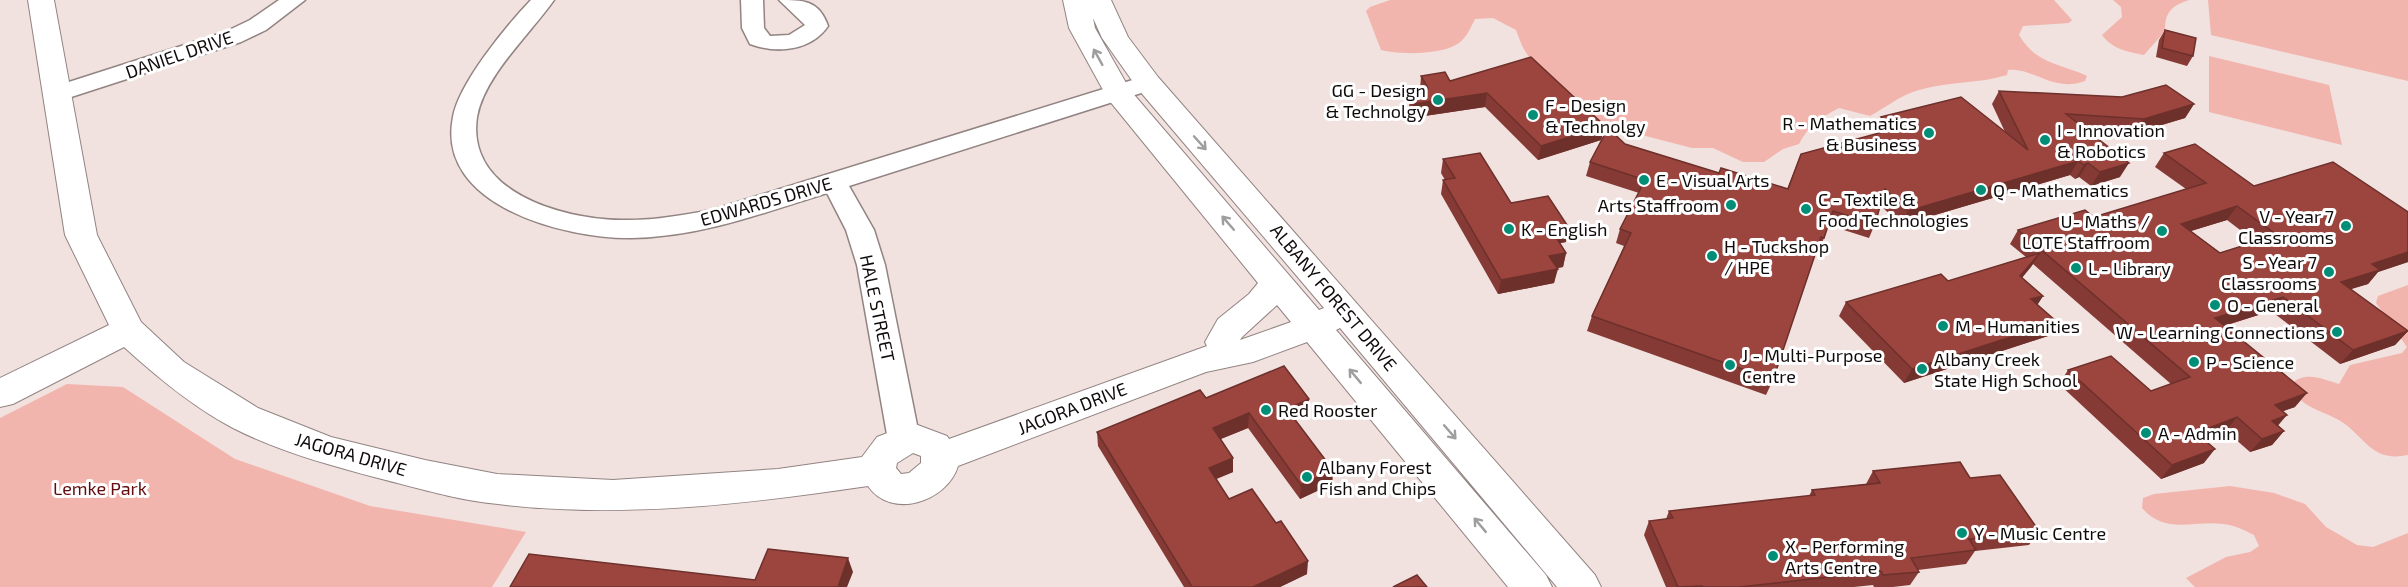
<svg xmlns="http://www.w3.org/2000/svg" width="2408" height="587" font-family="'Exo 2',sans-serif">
<style>
.green{fill:#f2b5ad}
.lines{fill:none;stroke-linecap:round;stroke-linejoin:round}
.street-casing{stroke:#928482;stroke-width:3}
.secondary-casing{stroke:#928482;stroke-width:2}
.street{fill:#fff;fill-rule:evenodd}
.secondary{fill:#fff;fill-rule:evenodd}
.wall{fill:#863a35;fill-rule:evenodd}
.shaded-wall{fill:#6d302b}
.building{fill:#9c443e;stroke:#6d302b;stroke-width:1.5;fill-rule:evenodd}
.oneway{stroke:#9f9d9d}
.poi-dot{fill:#008e77;stroke:#fff;stroke-width:2}
.labels{text-anchor:middle;dominant-baseline:central;stroke-width:6;stroke-linejoin:round;paint-order:stroke}
.street-label{font-size:18px;fill:#100b0b;stroke:#fff}
.poi-label{font-size:18px;fill:#100b0b;stroke:#fff;text-anchor:start}
.park-label{font-size:18px;fill:#620b0d;stroke:#fff}
</style>
<rect width="100%" height="100%" fill="#f1e1df"/>
<g class="green">
<path d="M1390 0H2054L2072 20 2069 23 2023 26 2019 35C2037 65 2059 63 2087 76L2085 81C2052 93 2034 67 2008 70L2007 75C1979 84 1948 81 1919 90 1900 95 1887 107 1870 116L1839 108C1821 117 1808 126 1799 144L1783 149 1764 162H1743L1713 148H1692L1638 134 1606 130C1585 121 1538 72 1525 51 1521 45 1519 37 1516 30L1493 18 1475 19C1471 27 1467 37 1459 43 1442 55 1401 55 1381 50L1366 11 1370 7Z"/>
<path d="M2113 0H2189C2171 6 2165 12 2165 31L2144 55C2128 52 2112 49 2102 35L2122 17 2121 7Z"/>
<polygon points="2208,0 2408,0 2408,81 2211,35"/>
<polygon points="2209,56 2329,85 2342,145 2209,112"/>
<path d="M2408 285V455C2374 462 2367 441 2345 424 2326 410 2296 409 2292 383 2307 371 2322 379 2339 384L2350 365 2402 353 2407 347 2376 303 2378 296Z"/>
<polygon points="67,384 123,387 235,459 370,506 526,532 492,587 0,587 0,418"/>
<path d="M2230 486 2274 493 2305 504 2326 527 2357 545 2373 547 2408 533V587H2195L2186 578 2226 557 2250 552 2259 546 2254 535C2244 530 2234 525 2223 524 2191 520 2166 535 2142 508L2143 498 2154 494Z"/>
</g>
<g class="lines">
<defs>
<g id="street">
<polygon points="279,0 305,0 266,30 241,42 65,99 56,101 47,99 44,94 47,89 225,32 250,20"/>
<path d="M531 0H554C531 33 484 76 477 117 466 193 563 219 621 220 652 221 682 215 712 210L1139 78 1148 76 1157 78 1160 83 1157 88 849 186 874 230 885 265 920 440 915 449 904 452 893 449 888 440 857 265 846 230 827 193C763 213 700 237 632 238 566 239 435 206 453 117 459 83 507 25 531 0Z"/>
<path d="M741 0H763L764 28 770 36 789 35 805 25 779 0C803 0 819 0 828 26 811 51 777 54 750 44L742 28Z"/>
</g>
<path id="secondary" d="M28 0H54L97 235 141 322 184 362 258 408 331 437 425 460 497 474 613 480 778 469 862 457 877 437 908 425 915 424 947 436 949 439 1207 346 1205 342 1218 319 1249 294 1258 283 1108 99 1069 28 1063 0H1111L1128 37 1158 77 1595 575 1601 587H1557L1340 328 1336 330 1546 575 1552 587H1508L1307 342 1253 362 1206 372 958 466C947 502 891 520 868 486 746 504 620 519 498 504 457 500 417 488 378 478 329 465 278 451 233 428 193 407 157 377 124 347L13 404 0 407V378L109 325 65 235ZM1093 18 1102 38 1138 89 1324 308 1319 310 1130 90 1095 28ZM1277 305 1291 322 1240 340 1242 337ZM913 453 921 456V463L909 473 901 474 896 468 897 463Z"/>
</defs>
<use href="#street" class="street-casing"/>
<use href="#secondary" class="secondary-casing"/>
<use href="#street" class="street"/>
<use href="#secondary" class="secondary"/>
</g>
<g class="wall">
<polygon points="2165,30 2193,56 2187,66 2156,57 2159,40"/>
<polygon points="1421,76 1450,81 1605,126 1601,140 1538,160 1485,107 1411,118 1409,107 1411,93 1420,90"/>
<polygon points="1999,91 2194,104 2185,118 2135,133 2086,130 2120,177 2091,186 2079,177 2075,179 2070,175 1901,225 1880,205 1875,224 1869,238 1828,225 1824,238 1818,253 1816,252 1773,380 1766,395 1587,331 1592,316 1624,246 1616,243 1620,229 1639,193 1586,176 1590,162 1625,144 1719,173 1787,189 1801,154 1877,134 1875,131 1881,117 2005,132 1992,104"/>
<path d="M2164 153 2254 186 2408 212V262L2378 272 2368 284 2350 289 2408 331 2395 345 2340 364 2271 311 2224 326 2295 407 2283 411 2278 425 2284 431 2272 445 2250 452 2226 431 2204 439V463L2161 479 2059 384 2068 370 2151 391 2171 384 2033 264 2022 278 2043 296 2037 305 2057 322 2048 336 1904 383 1839 316 1846 302 1948 281 2026 257 2010 244 2018 230 2094 217 2186 189 2155 167ZM2227 220 2256 242 2220 253 2191 231Z"/>
<polygon points="1443,159 1511,203 1566,242 1560,243 1566,253 1563,267 1557,268 1554,283 1498,294 1441,194 1443,180 1445,180 1441,173"/>
<polygon points="1309,399 1308,413 1294,419 1333,470 1332,484 1300,499 1248,428 1221,439 1233,458 1233,472 1216,479 1229,499 1307,574 1280,587 1184,587 1098,446 1097,432"/>
<polygon points="1873,471 1970,478 2039,531 2029,545 1975,551 1966,564 1918,570 1919,572 1910,585 1893,587 1874,587 1873,585 1854,587 1666,587 1644,535 1649,521 1666,519 1669,511 1809,496 1812,490 1866,484"/>
</g>
<g class="shaded-wall">
<polygon points="1487,93 1485,107 1411,118 1413,104"/>
<polygon points="2194,104 2185,118 2135,133 2144,119"/>
<polygon points="1605,126 1601,140 1538,160 1541,146"/>
<polygon points="2078,161 2070,175 1901,225 1908,211"/>
<polygon points="2088,163 2079,177 2075,179 2084,165"/>
<polygon points="2129,163 2120,177 2091,186 2100,172"/>
<polygon points="2237,206 2227,220 2171,237 2181,224"/>
<polygon points="1569,228 1566,242 1549,245 1552,231"/>
<polygon points="2408,252 2408,262 2378,272 2368,284 2329,296 2341,282 2372,264"/>
<polygon points="1566,253 1563,267 1545,270 1549,256"/>
<polygon points="2040,253 2031,267 2011,290 2020,276"/>
<polygon points="1558,269 1554,283 1498,294 1501,280"/>
<polygon points="2043,296 2034,310 2031,299"/>
<polygon points="2283,297 2271,311 2204,332 2215,318"/>
<polygon points="2057,322 2048,336 1904,383 1912,369"/>
<polygon points="2408,331 2395,345 2340,364 2353,350"/>
<polygon points="2307,393 2295,407 2263,418 2275,405"/>
<polygon points="1309,399 1308,413 1286,423 1287,409"/>
<polygon points="1249,413 1248,428 1213,442 1213,428"/>
<polygon points="2287,415 2275,429 2272,421"/>
<polygon points="2237,417 2226,431 2185,447 2196,433"/>
<polygon points="2284,431 2272,445 2250,452 2262,439"/>
<polygon points="2215,449 2204,463 2161,479 2172,465"/>
<polygon points="1233,458 1233,472 1209,482 1209,468"/>
<polygon points="1333,470 1332,484 1300,499 1301,485"/>
<polygon points="848,558 853,572 847,587 838,587"/>
<polygon points="1308,561 1307,574 1280,587 1253,587"/>
</g>
<g class="building">
<polygon points="2165,30 2196,38 2193,56 2162,48"/>
<polygon points="1531,57 1605,126 1541,146 1487,93 1413,104 1411,93 1428,88 1421,76 1445,72 1450,81"/>
<polygon points="2166,85 2194,104 2144,119 2066,114 2129,163 2100,172 2088,163 2084,165 2078,161 1908,211 1885,189 1875,224 1833,211 1824,238 1821,237 1773,380 1592,316 1631,233 1620,229 1645,180 1590,162 1608,128 1625,144 1719,173 1721,168 1788,189 1801,154 1894,129 1881,117 1961,97 2028,150 1999,91 2122,97"/>
<path d="M2195 144 2254 186 2333 162 2408 212V252L2372 264 2380 270 2341 282 2408 331 2353 350 2283 297 2215 318 2307 393 2275 405 2287 415 2272 421 2284 431 2262 439 2237 417 2196 433 2215 449 2172 465 2068 370 2111 356 2151 391 2190 377 2018 230 2085 210 2094 217 2206 183 2164 153ZM2237 206 2277 235 2220 253 2181 224Z"/>
<polygon points="1480,153 1511,203 1548,196 1569,228 1552,231 1566,253 1549,256 1558,269 1501,280 1443,180 1455,178 1443,159"/>
<polygon points="2040,253 2020,276 2043,296 2031,299 2057,322 1912,369 1846,302 1941,274 1948,281"/>
<polygon points="1284,366 1309,399 1287,409 1333,470 1301,485 1249,413 1213,428 1233,458 1209,468 1229,499 1252,489 1276,523 1281,521 1308,561 1253,587 1192,587 1097,432 1200,390 1206,398"/>
<polygon points="1960,462 1970,478 2000,475 2039,531 1969,539 1976,550 1911,558 1919,572 1883,575 1881,571 1740,587 1703,587 1702,586 1678,587 1649,521 1673,518 1669,511 1815,495 1812,490 1880,483 1873,471"/>
<polygon points="768,549 848,558 838,587 510,587 529,554 755,580"/>
<polygon points="1417,575 1427,587 1393,587"/>
</g>
<defs><path id="oneway-shaft" d="M-6 0H5M1.5-3L5.5 0L1.5 3" fill="none" stroke-width="1.6" stroke-linecap="round" stroke-linejoin="round" transform="scale(1.5)"/></defs>
<g class="oneway">
<use href="#oneway-shaft" transform="translate(1098 57) rotate(-119)"/>
<use href="#oneway-shaft" transform="translate(1200 143) rotate(48)"/>
<use href="#oneway-shaft" transform="translate(1228 223) rotate(-131)"/>
<use href="#oneway-shaft" transform="translate(1355 376) rotate(-130)"/>
<use href="#oneway-shaft" transform="translate(1450 432) rotate(49)"/>
<use href="#oneway-shaft" transform="translate(1480 525) rotate(-130)"/>
</g>
<g class="poi-dot">
<circle cx="1438" cy="100" r="6"/>
<circle cx="1533" cy="115" r="6"/>
<circle cx="1929" cy="133" r="6"/>
<circle cx="2045" cy="140" r="6"/>
<circle cx="1644" cy="180" r="6"/>
<circle cx="1981" cy="190" r="6"/>
<circle cx="1731" cy="205" r="6"/>
<circle cx="1806" cy="209" r="6"/>
<circle cx="2346" cy="226" r="6"/>
<circle cx="1509" cy="229" r="6"/>
<circle cx="2162" cy="231" r="6"/>
<circle cx="1712" cy="256" r="6"/>
<circle cx="2076" cy="268" r="6"/>
<circle cx="2329" cy="272" r="6"/>
<circle cx="2215" cy="305" r="6"/>
<circle cx="1943" cy="326" r="6"/>
<circle cx="2337" cy="332" r="6"/>
<circle cx="2194" cy="362" r="6"/>
<circle cx="1730" cy="365" r="6"/>
<circle cx="1922" cy="369" r="6"/>
<circle cx="1266" cy="410" r="6"/>
<circle cx="2146" cy="433" r="6"/>
<circle cx="1307" cy="477" r="6"/>
<circle cx="1962" cy="533" r="6"/>
<circle cx="1773" cy="556" r="6"/>
</g>
<g class="labels">
<g class="street-label">
<text transform="translate(179 54) rotate(-19)">DANIEL DRIVE</text>
<text transform="translate(766 201) rotate(-16)">EDWARDS DRIVE</text>
<text transform="translate(1334 297) rotate(50)">ALBANY FOREST DRIVE</text>
<text transform="translate(878 308) rotate(78)">HALE STREET</text>
<text transform="translate(1072 408) rotate(-21)">JAGORA DRIVE</text>
<text transform="translate(351 454) rotate(16)">JAGORA DRIVE</text>
</g>
<g class="poi-label">
<text x="1426" y="90" text-anchor="end">GG - Design<tspan x="1426" dy="21">&amp; Technolgy</tspan></text>
<text x="1545" y="105">F - Design<tspan x="1545" dy="21">&amp; Technolgy</tspan></text>
<text x="1917" y="123" text-anchor="end">R - Mathematics<tspan x="1917" dy="21">&amp; Business</tspan></text>
<text x="2057" y="130">I - Innovation<tspan x="2057" dy="21">&amp; Robotics</tspan></text>
<text x="1656" y="180">E - Visual Arts</text>
<text x="1993" y="190">Q - Mathematics</text>
<text x="1818" y="199">C - Textile &amp;<tspan x="1818" dy="21">Food Technologies</tspan></text>
<text x="1719" y="205" text-anchor="end">Arts Staffroom</text>
<text x="2334" y="216" text-anchor="end">V - Year 7<tspan x="2334" dy="21">Classrooms</tspan></text>
<text x="2150" y="221" text-anchor="end">U- Maths /<tspan x="2150" dy="21">LOTE Staffroom</tspan></text>
<text x="1521" y="229">K - English</text>
<text x="1724" y="246">H - Tuckshop<tspan x="1724" dy="21">/ HPE</tspan></text>
<text x="2317" y="262" text-anchor="end">S - Year 7<tspan x="2317" dy="21">Classrooms</tspan></text>
<text x="2088" y="268">L - Library</text>
<text x="2227" y="305">O - General</text>
<text x="1955" y="326">M - Humanities</text>
<text x="2325" y="332" text-anchor="end">W - Learning Connections</text>
<text x="1742" y="355">J - Multi-Purpose<tspan x="1742" dy="21">Centre</tspan></text>
<text x="1934" y="359">Albany Creek<tspan x="1934" dy="21">State High School</tspan></text>
<text x="2206" y="362">P - Science</text>
<text x="1278" y="410">Red Rooster</text>
<text x="2158" y="433">A - Admin</text>
<text x="1319" y="467">Albany Forest<tspan x="1319" dy="21">Fish and Chips</tspan></text>
<text x="1974" y="533">Y - Music Centre</text>
<text x="1785" y="546">X - Performing<tspan x="1785" dy="21">Arts Centre</tspan></text>
</g>
<g class="park-label">
<text x="100" y="488">Lemke Park</text>
</g>
</g>
</svg>
